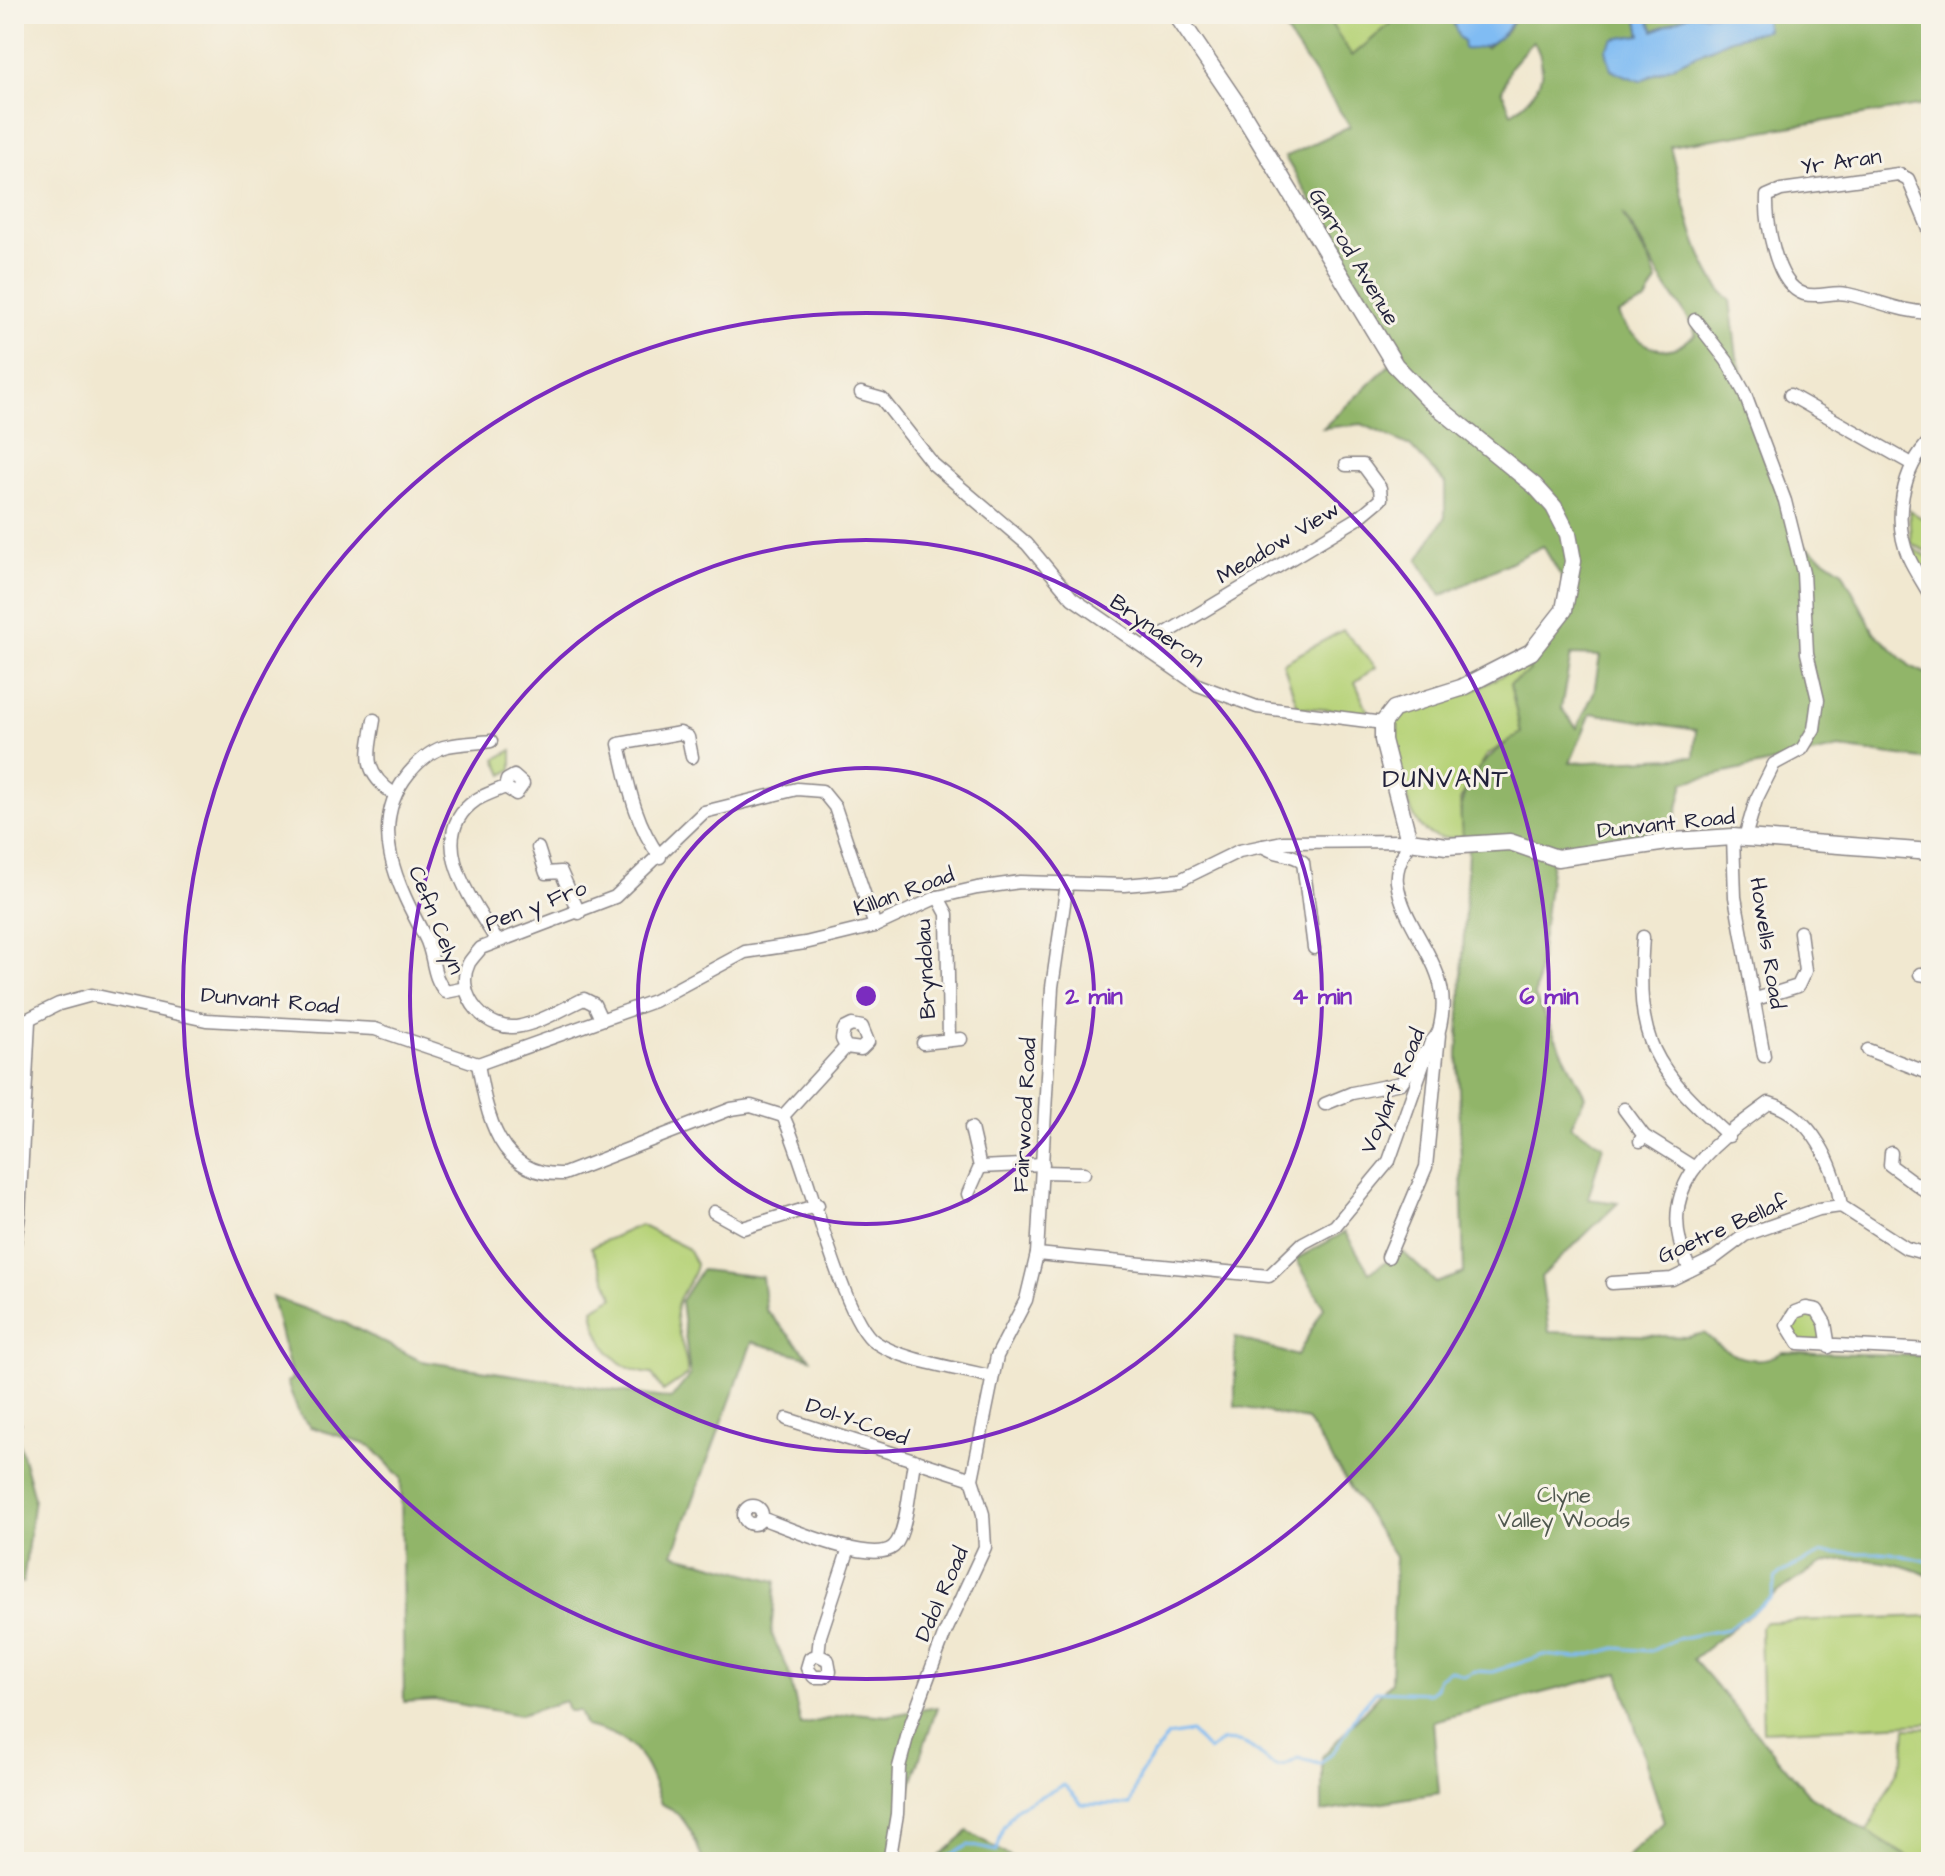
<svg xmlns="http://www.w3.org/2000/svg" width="1945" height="1876" font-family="'Architects Daughter',sans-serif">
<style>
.green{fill:#b7d379;stroke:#6c7a5a;stroke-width:2}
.forest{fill:#91b569;stroke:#5a6c52;stroke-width:2;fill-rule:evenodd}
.water{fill:#80bcf3;stroke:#516f97;stroke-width:2}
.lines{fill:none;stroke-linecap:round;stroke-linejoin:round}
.stream{stroke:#80bcf3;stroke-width:3}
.minor-casing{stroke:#8a8586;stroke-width:15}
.major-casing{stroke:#8a8586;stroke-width:19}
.minor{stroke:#fff;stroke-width:12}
.major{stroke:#fff;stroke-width:16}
.ring{fill:none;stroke:#7b2cbf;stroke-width:4}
.labels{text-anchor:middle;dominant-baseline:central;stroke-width:6;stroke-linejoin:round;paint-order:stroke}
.street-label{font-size:22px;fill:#22223b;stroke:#f7f3e8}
.park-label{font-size:22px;fill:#4f574e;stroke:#f7f3e8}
.quarter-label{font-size:26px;letter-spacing:2px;fill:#22223b;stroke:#f7f3e8}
.centre{fill:#7b2cbf;stroke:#f7f3e8;stroke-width:4}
.ring-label{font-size:24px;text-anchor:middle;font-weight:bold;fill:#7b2cbf;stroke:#f7f3e8;stroke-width:6;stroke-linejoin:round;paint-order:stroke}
</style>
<rect width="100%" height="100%" fill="#f7f3e8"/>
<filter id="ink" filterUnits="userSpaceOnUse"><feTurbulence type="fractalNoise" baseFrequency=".0125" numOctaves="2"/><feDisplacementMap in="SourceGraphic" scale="16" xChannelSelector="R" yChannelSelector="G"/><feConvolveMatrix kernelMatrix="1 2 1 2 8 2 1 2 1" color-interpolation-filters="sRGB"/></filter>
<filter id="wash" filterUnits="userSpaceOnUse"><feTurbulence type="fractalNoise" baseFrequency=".006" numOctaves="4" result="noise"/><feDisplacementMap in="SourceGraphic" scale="32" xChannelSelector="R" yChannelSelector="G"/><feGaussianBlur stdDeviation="1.8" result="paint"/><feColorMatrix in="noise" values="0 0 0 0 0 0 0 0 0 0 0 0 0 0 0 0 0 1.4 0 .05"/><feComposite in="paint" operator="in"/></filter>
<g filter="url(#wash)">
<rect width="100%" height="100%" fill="#f1e8d0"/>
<g class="green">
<polygon points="1332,14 1402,14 1352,56 1329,22"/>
<polygon points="1909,510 1931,524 1931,554 1911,543"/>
<polygon points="1913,548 1931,559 1931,587"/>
<polygon points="1343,630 1376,667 1355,682 1369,713 1298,707 1283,663"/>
<path d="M1527 662 1530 671 1510 684 1521 733 1487 755 1460 800 1462 837C1450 838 1437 840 1426 832 1407 819 1390 742 1394 720L1405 713 1471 692Z"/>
<polygon points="512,750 512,769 503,775 496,759"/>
<path d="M640 1225 687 1248 696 1264C694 1282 677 1293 676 1312 675 1334 689 1354 687 1375L663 1391 652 1374C616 1371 598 1345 593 1309L614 1297 591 1247Z"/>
<polygon points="1817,1310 1829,1347 1798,1343 1789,1318"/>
<polygon points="1931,1616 1931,1723 1763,1731 1760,1627 1766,1622"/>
<polygon points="1906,1728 1931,1728 1931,1862 1916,1862 1866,1833 1904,1757"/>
</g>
<g class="forest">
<path d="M1274 14H1332L1330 22 1352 56 1402 14H1462L1453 22 1459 37 1486 48 1508 30 1513 20 1509 14H1637L1641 35 1614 39 1611 70 1640 81 1730 39 1767 30 1764 14H1931V104L1670 146C1682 191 1696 270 1730 300L1737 357 1801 543 1842 571 1874 632 1910 666 1931 676V760L1839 748 1684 782 1672 834 1552 861 1535 997 1585 1096 1571 1126 1603 1145 1588 1199 1618 1203 1541 1277 1549 1332 1688 1337 1704 1333C1727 1355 1753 1369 1783 1352L1931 1356V1577C1905 1563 1845 1551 1817 1567 1777 1589 1731 1630 1693 1659L1810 1796 1916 1862H1621L1664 1822 1619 1673 1433 1721 1439 1793 1322 1812V1757L1391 1682 1395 1557 1307 1420 1235 1406V1337L1297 1356 1324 1307 1296 1259 1345 1232 1369 1272 1403 1252 1436 1283 1464 1273 1458 1055 1468 851C1446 795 1476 762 1521 733L1510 684 1530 671 1527 662 1562 631 1566 585 1543 546 1441 596 1418 560 1445 517V483L1410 446 1362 424 1323 428 1404 351 1354 275 1285 157 1350 126ZM1533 41C1552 71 1538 96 1511 113L1502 91 1510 67ZM1622 213C1639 235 1648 257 1662 280 1673 299 1689 314 1696 335 1689 338 1682 346 1674 348 1653 355 1625 333 1618 314L1646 301 1657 281 1650 262ZM1571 655 1600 656 1594 692 1577 728 1561 708ZM1591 713 1696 730 1694 757 1570 763Z"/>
<polygon points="1646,14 1690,14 1654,31"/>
<path d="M701 1270 762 1277 766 1310 810 1358 752 1342 673 1554 776 1581 771 1633 788 1669 801 1725 854 1713 887 1716 937 1707 910 1787 900 1855 909 1862H703C696 1839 685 1812 661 1804 645 1759 637 1736 585 1726L579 1711H568L565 1701 520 1715 435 1700 404 1702 401 1478 371 1446 310 1427 299 1414 287 1382 292 1379 272 1297 347 1324 421 1361 671 1399 690 1375 681 1301Z"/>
<polygon points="14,1424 34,1498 23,1583 14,1580"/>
<polygon points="968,1831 1014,1859 933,1862"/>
</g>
<g class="water">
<path d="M1462 14H1509L1513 20C1504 38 1484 51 1464 49L1463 40 1459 38 1453 22Z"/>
<polygon points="1637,14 1646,14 1654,31 1690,14 1764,14 1767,30 1730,39 1640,81 1611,70 1606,49 1614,39 1641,35"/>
</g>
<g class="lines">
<path class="stream" d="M947 1862V1857L968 1845 997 1851 1003 1827 1018 1807 1064 1785 1082 1804 1130 1805 1139 1776 1168 1736 1191 1732 1209 1751 1222 1741C1228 1742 1236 1741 1242 1743 1268 1752 1268 1780 1298 1758L1320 1764 1336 1749 1359 1711 1376 1691 1429 1693 1436 1688 1439 1677 1451 1670 1464 1676 1475 1671 1492 1672 1544 1655 1577 1658 1616 1648 1651 1651 1676 1639 1727 1629 1771 1598 1776 1578 1781 1573 1822 1553H1890L1931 1562"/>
</g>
</g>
<g filter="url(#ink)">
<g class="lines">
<defs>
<g id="minor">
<path d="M1931 234 1908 179 1898 174 1781 190 1767 196C1766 222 1775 285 1804 294 1818 298 1834 291 1847 294 1877 300 1900 312 1931 313"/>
<polyline points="1695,320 1727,361 1744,392 1785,501 1803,573 1807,653 1818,700 1814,729 1802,749 1774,764 1756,800 1745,837"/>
<polyline points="861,393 882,399 933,464 1027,544 1072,598 1198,685 1257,707 1383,723"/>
<polyline points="1790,395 1912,464"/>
<path d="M1931 440C1902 468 1892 520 1909 558 1915 571 1924 584 1931 597"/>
<polyline points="1145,646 1357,519 1381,499 1380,488 1363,465 1346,465"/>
<path d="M374 720C368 756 362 772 394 794"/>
<polyline points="1733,837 1735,897 1764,1056"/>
<path d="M1263 846C1276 856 1291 852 1303 862L1314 948"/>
<polyline points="538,848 546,873 561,872 579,913"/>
<path d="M660 857C635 824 628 784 619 744L680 733 688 737 692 757"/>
<polyline points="938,897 947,914 949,1040"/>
<path d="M1643 937C1635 1043 1652 1066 1729 1136"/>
<path d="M497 941C474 903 422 837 476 800 484 795 496 791 505 787L516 794 523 784 514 776 507 780 505 787"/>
<polyline points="1920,974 1931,976"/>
<path d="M466 988 446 992C431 977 435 956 425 937 398 886 366 826 409 773 419 761 432 749 448 746 462 743 477 743 491 741"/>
<polyline points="1756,999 1798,986 1805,971 1800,932"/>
<path d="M601 1019 594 1004 584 999C564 1008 542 1022 521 1026 488 1034 453 995 469 963 472 958 477 953 481 948L615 897 704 812 797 789 822 791 835 807 875 926"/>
<polyline points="14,1026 59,1004 92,995 206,1020 375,1029 478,1064"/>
<polyline points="923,1043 961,1039"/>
<polyline points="1868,1050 1931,1074"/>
<path d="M478 1064 654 1001 745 952 805 943 875 926 938 897 977 888 1020 882 1125 885 1180 880 1239 851 1283 842 1409 841C1404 854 1395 868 1397 882 1404 931 1449 963 1442 1015 1440 1027 1440 1034 1431 1042L1389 1161 1335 1226 1303 1243 1269 1276 1037 1254"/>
<path d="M478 1064C487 1115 498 1177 564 1174L731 1109 751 1106 783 1116C807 1163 842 1320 875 1342 903 1361 958 1368 992 1377"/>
<polyline points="1325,1104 1352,1093 1401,1083 1423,1053"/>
<polyline points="1624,1109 1644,1136 1640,1141"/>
<polyline points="783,1116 846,1047 842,1039 844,1029 852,1025 862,1027 868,1042 861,1049 846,1047"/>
<polyline points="1644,1136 1695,1168"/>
<polyline points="1891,1153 1890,1165 1931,1195"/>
<polyline points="980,1167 1043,1164"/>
<polyline points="1042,1172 1084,1173"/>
<polyline points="968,1194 980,1167 971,1128"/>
<polyline points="714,1212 743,1228 818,1205"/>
<polyline points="14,1248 19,1216 29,1021"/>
<polyline points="1388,1257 1426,1167 1439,1035"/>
<path d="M1690 1270C1651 1188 1707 1148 1769 1103 1812 1115 1835 1165 1841 1206"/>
<polyline points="1612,1283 1672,1279 1713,1259 1745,1235 1819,1209 1841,1206 1906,1248 1931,1255"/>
<polyline points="1829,1347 1825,1323 1817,1310 1806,1308 1795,1312 1787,1325 1798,1343 1931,1350"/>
<polyline points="787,1419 972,1479"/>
<polyline points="14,1423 15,1425"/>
<circle cx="753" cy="1515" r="9"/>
<path d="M761 1518C786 1527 872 1565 893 1547 907 1536 910 1481 914 1463"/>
<polyline points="818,1655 828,1660 830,1671 824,1677 814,1677 807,1668 810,1658 818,1655 820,1636 849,1548"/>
<polyline points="889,1862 897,1814 899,1767 910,1726 944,1635 985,1547 983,1514 972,1479 997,1356 1026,1300 1037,1254 1052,987 1067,883"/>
</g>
<polyline id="major" points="1176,14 1235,101 1395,365 1427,398 1535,486 1554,507 1568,534 1573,561 1564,610 1531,652 1461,688 1394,709 1383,723 1383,740 1409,841 1447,846 1510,842 1557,858 1674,841 1733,837 1931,852"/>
</defs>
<use href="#minor" class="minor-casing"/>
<use href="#major" class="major-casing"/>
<use href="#minor" class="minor"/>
<use href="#major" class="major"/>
</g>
</g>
<g class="ring">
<circle cx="866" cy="996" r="228"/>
<circle cx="866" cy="996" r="456"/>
<circle cx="866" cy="996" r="683"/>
</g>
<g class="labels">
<g class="street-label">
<text transform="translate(1841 162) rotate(-8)">Yr Aran</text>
<text transform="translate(1354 257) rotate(59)">Garrod Avenue</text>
<text transform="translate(1278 543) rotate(-31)">Meadow View</text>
<text transform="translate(1157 631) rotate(35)">Brynaeron</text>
<text transform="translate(1666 824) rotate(-6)">Dunvant Road</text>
<text transform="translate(904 892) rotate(-20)">Killan Road</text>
<text transform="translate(536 906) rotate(-21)">Pen y Fro</text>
<text transform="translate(436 920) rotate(68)">Cefn Celyn</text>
<text transform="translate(1767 943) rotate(81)">Howells Road</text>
<text transform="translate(926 969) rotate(-93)">Bryndolau</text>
<text transform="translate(270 1001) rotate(5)">Dunvant Road</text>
<text transform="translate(1393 1091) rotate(-67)">Voylart Road</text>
<text transform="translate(1025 1115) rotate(-87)">Fairwood Road</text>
<text transform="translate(1723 1229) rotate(-24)">Goetre Bellaf</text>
<text transform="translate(857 1422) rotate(19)">Dol-Y-Coed</text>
<text transform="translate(942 1594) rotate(-66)">Ddol Road</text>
</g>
<g class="park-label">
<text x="1564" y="1495">Clyne<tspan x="1564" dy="25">Valley Woods</tspan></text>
</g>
<g class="quarter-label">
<text x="1446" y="779">DUNVANT</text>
</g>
</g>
<circle cx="866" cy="996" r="12" class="centre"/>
<g class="ring-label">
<text x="1094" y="1004">2 min</text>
<text x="1322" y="1004">4 min</text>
<text x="1549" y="1004">6 min</text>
</g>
<rect width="1945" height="1876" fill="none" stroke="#f7f3e8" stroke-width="48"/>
</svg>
